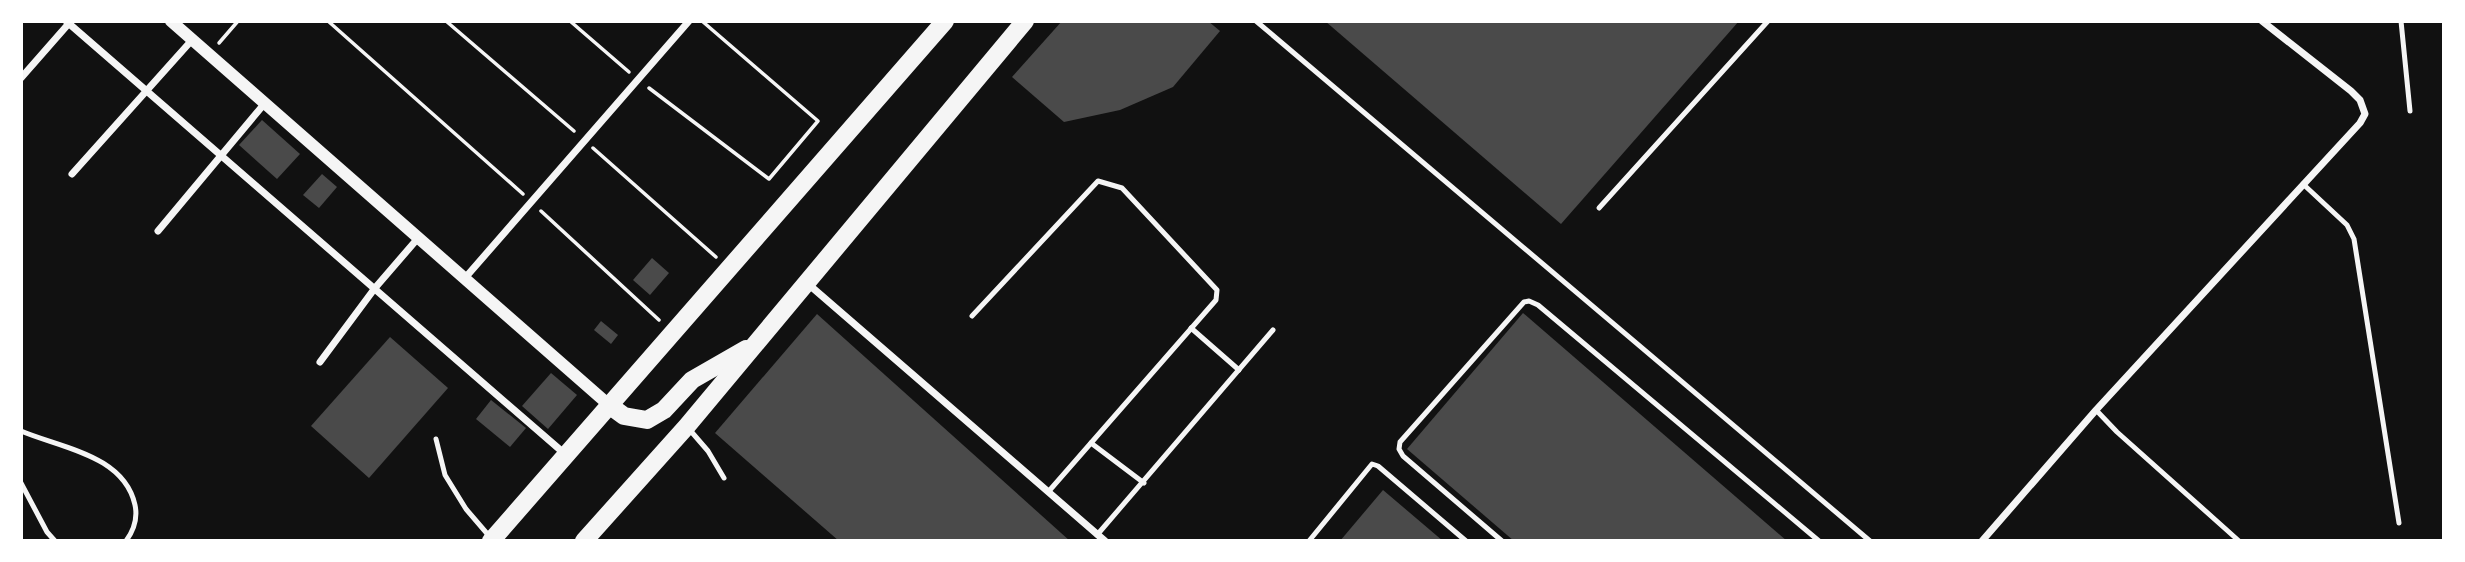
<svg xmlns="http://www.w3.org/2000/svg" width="2465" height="562" font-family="Jost,sans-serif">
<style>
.building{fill:#4a4a4a}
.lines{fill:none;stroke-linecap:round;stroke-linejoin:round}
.path{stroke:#f5f5f5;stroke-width:3.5}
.service{stroke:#f5f5f5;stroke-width:5}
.minor{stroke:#f5f5f5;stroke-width:7}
.tertiary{stroke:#f5f5f5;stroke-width:12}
.primary{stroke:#f5f5f5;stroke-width:18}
</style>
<rect width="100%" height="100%" fill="#111"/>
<g class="building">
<polygon points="1062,21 1208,21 1220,31 1173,87 1120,110 1064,122 1012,77"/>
<polygon points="1325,21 1739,21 1561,224"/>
<polygon points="262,120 300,154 277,179 239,145"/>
<polygon points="322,174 337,187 319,208 303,195"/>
<polygon points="652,258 669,273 650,295 633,280"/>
<polygon points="1523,313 1787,541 1514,541 1407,449"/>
<polygon points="817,314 1070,541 839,541 715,433"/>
<polygon points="601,321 618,335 611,344 594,330"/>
<polygon points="390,337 448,388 369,478 311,426"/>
<polygon points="551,373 577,395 548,429 522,406"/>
<polygon points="491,400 526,428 510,447 476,419"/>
<polygon points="1383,490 1443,541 1340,541"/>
</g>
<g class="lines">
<g class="path">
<polyline points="328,21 523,194"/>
<polyline points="446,21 574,131"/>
<polyline points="570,21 629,72"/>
<polyline points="219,43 238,21"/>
<polyline points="649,88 769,179 818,121 702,21"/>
<polyline points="593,148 716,257"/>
<polyline points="541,211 659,320"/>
</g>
<g class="service">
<polyline points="1256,21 1870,541"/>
<polyline points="2401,21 2410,111"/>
<polyline points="2303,184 2347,225 2354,239 2399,523"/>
<polyline points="1599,208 1768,21"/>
<polyline points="972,316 1098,181 1122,188 1217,290 1216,300 1049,491"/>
<polyline points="1191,328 1239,370"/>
<polyline points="2096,410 2117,432 2239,541"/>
<polyline points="689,429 708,451 724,478"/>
<path d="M21 431C61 448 124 455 135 505 138 519 134 530 126 541"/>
<polyline points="436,439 445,475 466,509 490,537"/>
<polyline points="1091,443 1144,483"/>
<polyline points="21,483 47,532 55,541"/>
<polyline points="1097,535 1273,330"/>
<polyline points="1309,541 1372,464 1378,466 1466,541"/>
<polyline points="1502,541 1403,456 1399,449 1400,442 1524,302 1529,301 1538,305 1819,541"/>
</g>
<g class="minor">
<polyline points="66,21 565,454"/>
<polyline points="21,78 71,21"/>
<polyline points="72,174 192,40"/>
<polyline points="158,231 265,103"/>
<polyline points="465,278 689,21"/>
<polyline points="807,283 1105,541"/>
<polyline points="320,362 375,288 419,237"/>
<polyline points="1982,541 2096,410 2360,123 2365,114 2360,100 2351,91 2262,21"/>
</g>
<polyline class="tertiary" points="171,21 609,405"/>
<g class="primary">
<polyline points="609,405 624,416 647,420 664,410 692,380 746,349"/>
<polyline points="491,541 945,21"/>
<polyline points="584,541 687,426 1025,21"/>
</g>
</g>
<rect width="2465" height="562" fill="none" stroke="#ffffff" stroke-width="46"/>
</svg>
